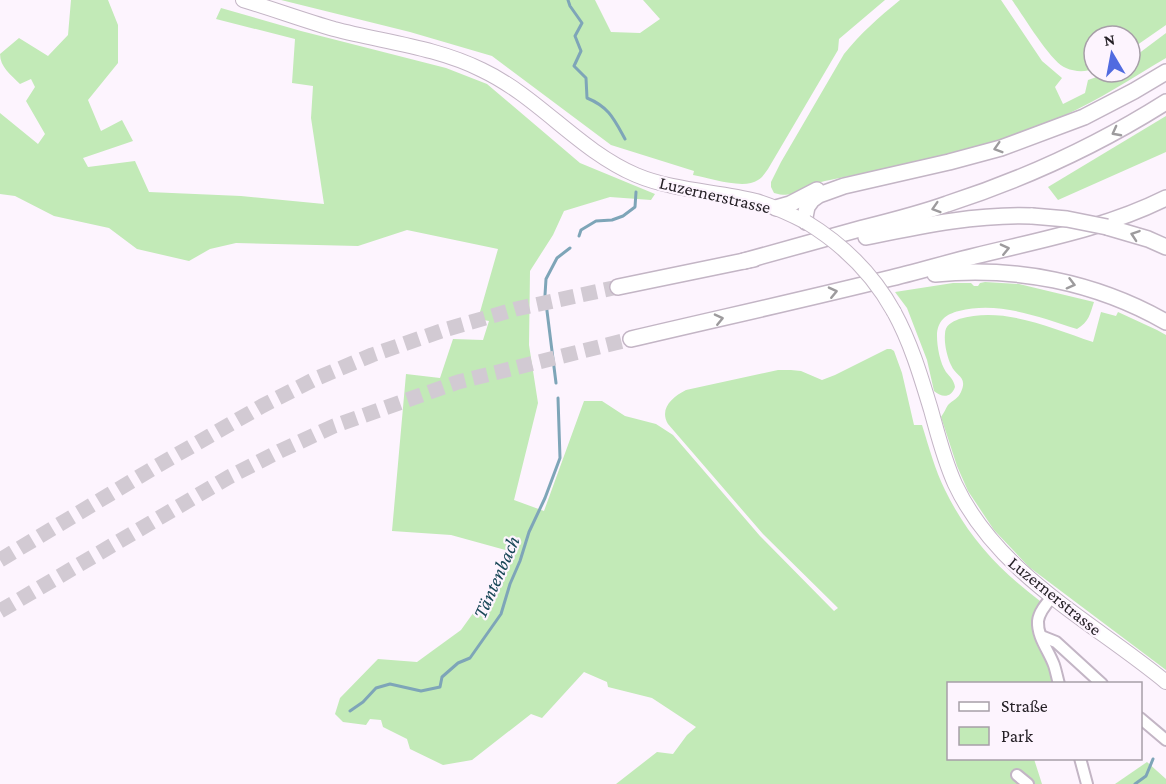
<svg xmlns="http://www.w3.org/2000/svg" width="1166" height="784" font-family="'Crimson Pro',serif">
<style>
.green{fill:#c2eab7}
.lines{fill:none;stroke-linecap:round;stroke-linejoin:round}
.stream{stroke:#7ea5b8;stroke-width:3}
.highway-tunnel{stroke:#d2cad3;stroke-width:15;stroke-dasharray:15 8;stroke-linecap:butt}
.minor-casing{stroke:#c3b5c5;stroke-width:14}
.major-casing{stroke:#c3b5c5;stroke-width:16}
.highway-casing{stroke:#c3b5c5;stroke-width:18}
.minor{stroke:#fff;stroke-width:10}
.major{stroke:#fff;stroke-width:14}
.highway{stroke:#fff;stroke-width:15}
.major-bridge-casing{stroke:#c3b5c5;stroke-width:16;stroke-linecap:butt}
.highway-bridge-casing{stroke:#c3b5c5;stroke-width:18;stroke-linecap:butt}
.major-bridge{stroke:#fff;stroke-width:14}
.highway-bridge{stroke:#fff;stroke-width:15}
.oneway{stroke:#9d9b9d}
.labels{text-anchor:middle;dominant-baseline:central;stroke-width:4.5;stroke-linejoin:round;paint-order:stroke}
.street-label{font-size:18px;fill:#252026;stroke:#fdf4fe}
.water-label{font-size:20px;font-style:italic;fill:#174656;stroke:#fdf4fe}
</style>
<rect width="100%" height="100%" fill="#fdf4fe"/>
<g class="green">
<path d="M71 0H108L118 25V63L88 100 101 131 122 120 133 141 83 158 88 167 135 161 149 192 241 196 324 204 311 118 313 86 292 83 295 39 216 19 221 8 301 31 446 68 487 84 580 163 655 194 651 200 610 197 564 211 553 235 530 271 529 345 538 403 514 500 544 511 584 401H602L625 416 656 424 673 435 760 536 834 611 838 608 763 534 668 424C659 409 672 397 686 390L778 370H791L801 371 822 380 835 375 887 349H891L894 351 902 373 914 425H922C929 447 935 470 945 490 968 537 999 570 1040 601L1033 627 1046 654 1054 683 948 684V758L1034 759 1042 784H616L657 752 673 754 687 735 696 727 652 698 608 687 607 682 584 672 542 718 531 714 472 760 443 765 410 749 407 739 383 727 381 720 370 719 366 725 343 722 335 714 340 698 378 659 417 662 461 630 489 591 509 551 451 535 392 531 406 374 440 378 453 339 483 340 489 321 478 319 498 249 407 230 358 246 236 243 210 249 189 261 137 249 109 228 54 216 15 196 0 194V113L38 144 45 134 26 101 35 87 31 79 20 84C11 75 0 67 0 54L19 38 48 56 68 35Z"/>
<path d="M281 0H595L611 32 640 33 660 19 643 0H885L839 39 838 50 768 169C765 173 762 178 758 180 744 190 710 178 693 175L694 171 611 145 492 56 410 32Z"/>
<path d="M900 0H1001L1042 61 1062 78 1055 87 1063 104 1085 93 1088 80 1111 72H1130V60L1166 33V58C1132 78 1099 100 1063 116 987 150 906 164 825 181 805 185 797 200 774 193L771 187V182L781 162 844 54C860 34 879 17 900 0Z"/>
<path d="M1012 0H1166V25L1130 50V36H1094V69C1085 72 1075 72 1066 68 1052 64 1022 14 1012 0Z"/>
<polygon points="1166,116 1166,152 1058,200 1048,187"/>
<path d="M985 282 1019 284 1094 302C1090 314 1089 322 1077 329 1039 317 999 301 959 311 946 314 937 321 937 336 937 347 940 363 946 372 950 377 954 380 955 387 951 398 942 398 934 391L927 360 907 308 895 292 953 283H971L974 286H978L980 283Z"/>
<path d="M1101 312 1116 316 1118 312 1157 330 1166 335V670L1029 567 994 530 968 491 957 466 941 417C944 413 946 408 948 405 953 400 958 399 961 392 968 376 956 377 951 365 947 357 944 343 945 334 945 325 952 322 959 319 1004 306 1051 328 1093 342Z"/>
<polygon points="1147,762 1166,779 1166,784 1115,784"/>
</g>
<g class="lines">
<g class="stream">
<path d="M568 0 570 6 582 23 575 36 581 51 574 66 586 78 587 98C609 107 614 119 625 139"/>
<polyline points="579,236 581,230 596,221 612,220 623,216 635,207 636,192"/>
<polyline points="556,383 545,295 546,279 557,258 570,248"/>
<polyline points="350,711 363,702 376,688 390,684 421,691 440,687 442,677 458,663 470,658 501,614 510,584 520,561 529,532 545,498 560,458 558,398"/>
<polyline points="1135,784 1146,776 1153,759"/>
</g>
<g class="highway-tunnel">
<polyline points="0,560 157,466 262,406 315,379 372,355 444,330 516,309 618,287"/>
<polyline points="0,611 229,477 280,451 334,426 458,382 631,339"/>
</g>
<defs>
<g id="minor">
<path d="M1052 597C1046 604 1039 612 1038 621 1037 637 1049 651 1054 665 1056 671 1057 677 1059 684"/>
<polyline points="1041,636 1056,642 1102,684"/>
<polyline points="1140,718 1166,740"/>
<polyline points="1080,758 1087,784"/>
<polyline points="1017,775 1028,784"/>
</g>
<g id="major">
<path d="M243 0C273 9 303 20 334 29 383 42 436 47 482 70 539 97 578 150 636 175 674 191 717 191 756 201 773 206 790 214 806 222"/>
<path d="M894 312C911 343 921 377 931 410 938 435 944 460 955 484 998 575 1092 621 1166 682"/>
</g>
<g id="highway">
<polyline points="776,208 790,204 817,190"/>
<polyline points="806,222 805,217 807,207 812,200 819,195 844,186 949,162 1001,148 1084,117 1134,91 1166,72"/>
<polyline points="1107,227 1148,239 1166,247"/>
<path d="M866 237C920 226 976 214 1032 216"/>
<path d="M744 261C784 250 823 239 863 228 891 221 919 214 947 204 1024 179 1098 145 1166 102"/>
<path d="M935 274C1015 266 1096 282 1166 322"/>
<polyline points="618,287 754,259"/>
<path d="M631 339C716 319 802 300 887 279 917 272 946 263 975 256 1040 240 1106 228 1166 198"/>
</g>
</defs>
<use href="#minor" class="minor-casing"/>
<use href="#major" class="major-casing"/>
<use href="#highway" class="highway-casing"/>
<use href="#minor" class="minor"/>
<use href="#major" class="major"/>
<use href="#highway" class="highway"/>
<defs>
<path id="major-bridge" d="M806 222C844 245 873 274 894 312"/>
<polyline id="highway-bridge" points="1032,216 1067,219 1107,227"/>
</defs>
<use href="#major-bridge" class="major-bridge-casing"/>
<use href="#highway-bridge" class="highway-bridge-casing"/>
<use href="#major-bridge" class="major-bridge"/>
<use href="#highway-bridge" class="highway-bridge"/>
</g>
<defs><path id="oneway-chevron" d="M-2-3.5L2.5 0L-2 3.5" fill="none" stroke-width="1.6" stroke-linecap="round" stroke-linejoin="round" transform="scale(1.5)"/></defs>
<g class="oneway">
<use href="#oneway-chevron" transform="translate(1116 132) rotate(152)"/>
<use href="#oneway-chevron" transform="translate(998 148) rotate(163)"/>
<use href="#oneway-chevron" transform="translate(936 208) rotate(163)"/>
<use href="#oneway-chevron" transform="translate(1135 235) rotate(-161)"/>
<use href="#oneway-chevron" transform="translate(1005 249) rotate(-13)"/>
<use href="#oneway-chevron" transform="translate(1071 284) rotate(15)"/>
<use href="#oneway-chevron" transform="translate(833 292) rotate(-13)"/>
<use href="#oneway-chevron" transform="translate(719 319) rotate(-13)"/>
</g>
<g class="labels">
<g class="street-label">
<text transform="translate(715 195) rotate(13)">Luzernerstrasse</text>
<text transform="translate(1055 596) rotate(39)">Luzernerstrasse</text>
</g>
<g class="water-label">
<text transform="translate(496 577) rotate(-66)">Täntenbach</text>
</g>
</g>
<rect x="947" y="682" width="195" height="78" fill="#fdf4fe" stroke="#a79fa8" stroke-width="1.5"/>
<rect x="959" y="702" width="30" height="9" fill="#ffffff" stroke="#a79fa8" stroke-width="1.5"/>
<text x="1001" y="712" font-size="18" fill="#252026">Straße</text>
<rect x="959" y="727" width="30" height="18" fill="#c2eab7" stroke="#a79fa8" stroke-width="1.5"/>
<text x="1001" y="742" font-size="18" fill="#252026">Park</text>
<g transform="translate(1112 54) rotate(350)"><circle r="28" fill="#fdf4fe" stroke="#a79fa8" stroke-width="1.5"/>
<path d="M0-4.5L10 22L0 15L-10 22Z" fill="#516be0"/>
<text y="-9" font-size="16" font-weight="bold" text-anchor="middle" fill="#252026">N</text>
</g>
</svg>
